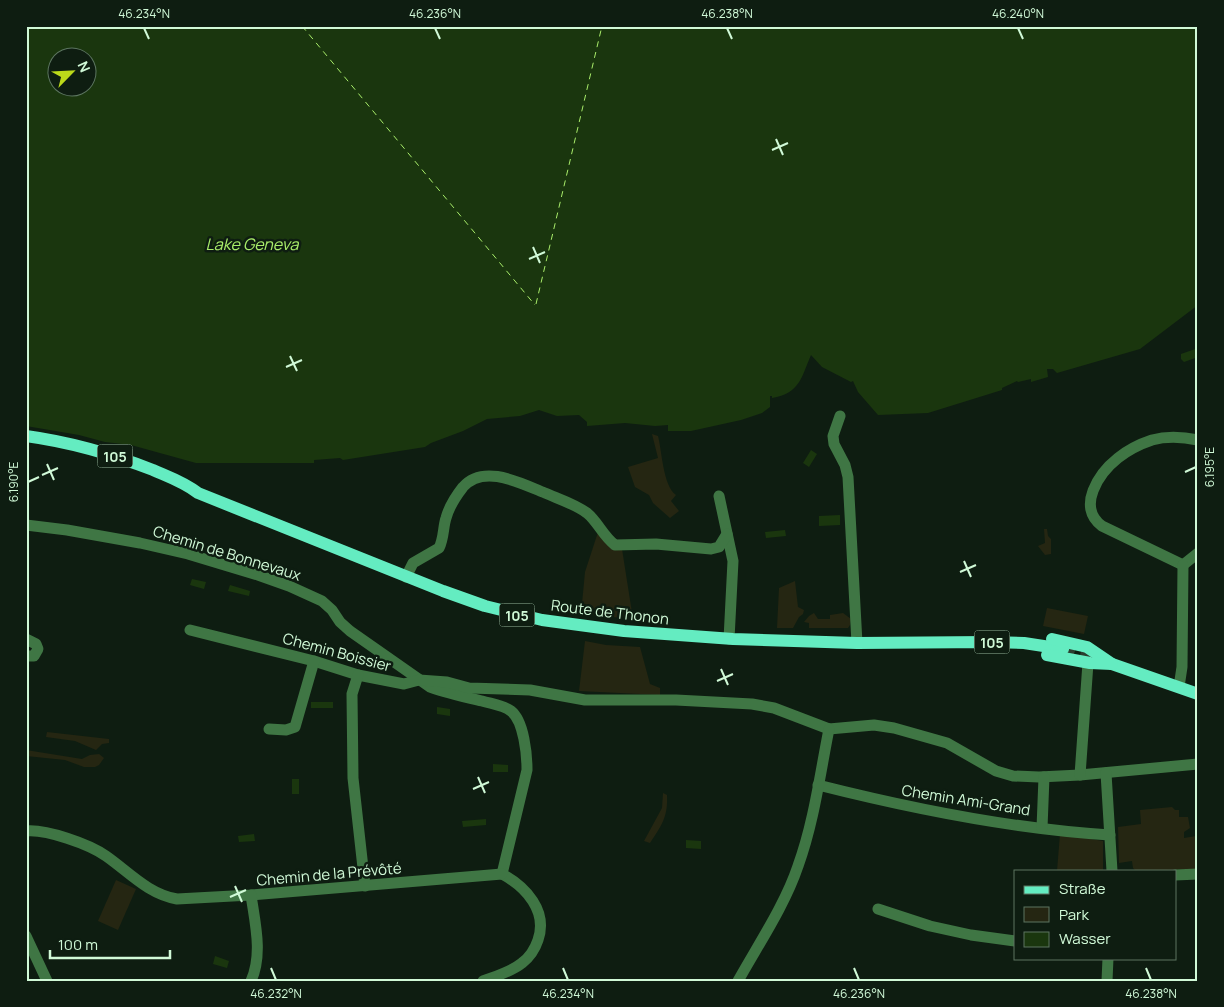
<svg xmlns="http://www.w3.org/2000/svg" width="1224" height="1007" font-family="Manrope,sans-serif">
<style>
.green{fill:#252612}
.water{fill:#1a360e;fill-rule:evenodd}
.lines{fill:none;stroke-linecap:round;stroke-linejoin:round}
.ferry{stroke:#a9ed6a;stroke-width:1;stroke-dasharray:6 5;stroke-linecap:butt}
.major-tunnel{stroke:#2b3e2f;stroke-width:12;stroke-dasharray:12 6;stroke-linecap:butt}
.minor{stroke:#3f7644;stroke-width:11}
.major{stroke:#64ecc1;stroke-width:12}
.ticks{fill:none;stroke:#d0f9d7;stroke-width:2}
.labels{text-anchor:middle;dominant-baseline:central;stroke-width:5;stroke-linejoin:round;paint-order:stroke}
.shield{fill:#0e1d11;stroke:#96b79c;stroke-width:1}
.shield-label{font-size:14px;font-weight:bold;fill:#d0f9d7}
.street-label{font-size:15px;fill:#d0f9d7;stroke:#0e1d11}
.water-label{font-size:16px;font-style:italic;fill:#a9ed6a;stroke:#0e1d11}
.neatline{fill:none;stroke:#d0f9d7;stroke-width:2}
.ticks-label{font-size:12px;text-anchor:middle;fill:#d0f9d7}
</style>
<rect width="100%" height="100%" fill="#0e1d11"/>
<g class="green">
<path d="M652 434 658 436C662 451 663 486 676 495L671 501 679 511 670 518 653 503 649 495 635 487 628 467 658 458Z"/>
<polygon points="599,529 622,549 633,619 581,614 585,572"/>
<polygon points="1044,529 1047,529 1048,536 1051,539 1051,554 1045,555 1038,546 1045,543"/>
<polygon points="795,581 798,607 804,610 803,614 799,617 793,628 777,628 779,588"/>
<polygon points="1047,608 1088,616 1084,634 1043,626"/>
<polygon points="814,613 818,619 830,619 830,615 843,613 851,619 850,625 848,628 809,628 809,623 804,622 809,616"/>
<polygon points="585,641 606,645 640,647 650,684 660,688 660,695 579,691"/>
<polygon points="47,732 109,739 109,743 102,744 96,750 75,741 46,737"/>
<polygon points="26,750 82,759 90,755 99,754 104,758 99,765 95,767 84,767 65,760 26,756"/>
<path d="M663 793 667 795C668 817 662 825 650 843L644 841 662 808Z"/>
<polygon points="1172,807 1175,810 1179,810 1179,817 1188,817 1190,828 1184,832 1184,838 1196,836 1198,869 1136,871 1133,868 1132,861 1119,863 1118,827 1141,824 1140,810"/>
<polygon points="1060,834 1103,841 1103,871 1057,871"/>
<polygon points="116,880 136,889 118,930 98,921"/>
</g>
<g class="water">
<path d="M26 26H1198V305L1140 349 1057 373 1053 369H1047L1048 377 1031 382V379L1018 382 1017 381 1002 388V390L928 413 878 415 858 392 853 381 851 382 822 367 811 355C801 378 800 393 772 398V396H770V407L762 413 741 420 691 431H668V425L655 426 625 423 587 426V422L579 415 557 416 539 410 520 416 487 419 463 431 431 443 425 447 343 460 340 458 314 460V463H196L131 445 105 442 79 435 26 426ZM58 58H88V88H58Z"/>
<polygon points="1198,348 1198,357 1184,362 1181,359 1181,354"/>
<polygon points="811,450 817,454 809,467 803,463"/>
<polygon points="840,515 840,525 819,526 819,516"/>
<polygon points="785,530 786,536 766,538 765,532"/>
<polygon points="192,579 206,582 204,589 190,585"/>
<polygon points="230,585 250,591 249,596 228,591"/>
<rect x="311" y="702" width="22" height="6"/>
<polygon points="437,707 450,709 450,716 437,714"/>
<polygon points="493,764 508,765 508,772 493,772"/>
<rect x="292" y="779" width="7" height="15"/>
<polygon points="486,819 486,825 463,827 462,821"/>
<polygon points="254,834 255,841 239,842 238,836"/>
<polygon points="686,840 701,841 701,849 686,848"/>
<polygon points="215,956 229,961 227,968 213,964"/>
</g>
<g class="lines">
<g class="ferry">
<polyline points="302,26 535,305"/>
<polyline points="536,304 602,26"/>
</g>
<polyline class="major-tunnel" points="1063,649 1106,661"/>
<g class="minor">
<polyline points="840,416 833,436 834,444 845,465 848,477 857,643"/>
<polyline points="719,496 733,561 729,639"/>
<path d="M26 525 67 530 140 543 188 554 258 575 289 586 322 601 332 610 340 622 350 631 430 687C447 693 465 697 482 701 492 704 503 705 511 711 524 721 527 755 527 770L502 874C526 887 548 911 538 940 535 949 530 957 522 963 511 972 496 976 483 981"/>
<path d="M1183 565 1102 526C1076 507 1099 473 1118 458 1128 450 1140 444 1152 440 1167 436 1183 437 1198 440"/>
<polyline points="1183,565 1198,553"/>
<path d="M406 577 413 563 439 548C444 538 443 527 446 518 449 507 456 496 463 487 484 463 522 484 545 493 559 499 575 504 587 513 598 522 603 536 615 545L656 544 711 549 719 547 727 534"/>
<polyline points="190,630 314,661 358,675 404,684 419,680 447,682 469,688 530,690 585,700 676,700 752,704 774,708 829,729 874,725 894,728 947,743 996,771 1013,776 1039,777 1080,775 1198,764"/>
<polyline points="26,639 36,644 38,649 34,656 26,656"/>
<polyline points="358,675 352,694 353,778 365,886"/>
<polyline points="1179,687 1182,667 1183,565"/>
<polyline points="269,729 286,730 295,727 314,661"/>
<polyline points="1106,773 1112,871"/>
<polyline points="1080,775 1088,663"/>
<path d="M818 785C913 809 1012 829 1110 835"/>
<polyline points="1042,828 1044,777"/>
<path d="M26 831C46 829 89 844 106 856 129 872 148 894 177 899L251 895 502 874"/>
<polyline points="1175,875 1198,874"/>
<polyline points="878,909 930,926 971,935 1015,941"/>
<polyline points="26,936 47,981"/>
<path d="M251 981C263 954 255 923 251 895"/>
<path d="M738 981C758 945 785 905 798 866 814 822 820 774 829 729"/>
<polyline points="1107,981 1108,958"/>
</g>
<g class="major">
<path d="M26 436C70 442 112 454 153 470 169 477 184 482 198 493L443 591 485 606 542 620 624 631 733 639 857 643 989 642 1024 643 1063 649"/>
<polyline points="1052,639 1087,647 1112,664 1198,694"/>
<polyline points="1047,655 1090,663 1112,664"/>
</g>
</g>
<path class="ticks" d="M144 28 149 39M435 28 440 39M727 28 732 39M1018 28 1023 39M776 139 783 155M772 150 788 143M533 247 540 263M529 259 545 252M290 356 297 371M286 367 302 360M47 464 54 480M1185 472 1196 467M42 475 58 468M28 482 39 477M964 561 971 577M960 572 976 565M721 669 728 685M717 681 733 674M478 777 485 793M473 789 489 782M235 886 242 902M230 897 246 890M271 968 276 980M563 968 568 980M854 968 859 980M1146 968 1151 980"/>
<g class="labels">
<g class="shield">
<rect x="97.5" y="444.5" width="35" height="23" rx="4"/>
<rect x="499.5" y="603.5" width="35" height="23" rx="4"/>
<rect x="974.5" y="630.5" width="35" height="23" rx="4"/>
</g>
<g class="shield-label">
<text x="115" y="456">105</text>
<text x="517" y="615">105</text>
<text x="992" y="642">105</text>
</g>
<g class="street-label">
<text transform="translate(227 553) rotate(17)">Chemin de Bonnevaux</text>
<text transform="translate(610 612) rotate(7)">Route de Thonon</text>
<text transform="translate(337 652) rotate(15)">Chemin Boissier</text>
<text transform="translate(966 800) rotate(9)">Chemin Ami-Grand</text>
<text transform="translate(329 874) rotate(-5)">Chemin de la Prévôté</text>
</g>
<g class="water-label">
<text x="252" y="244">Lake Geneva</text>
</g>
</g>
<rect width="1224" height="1007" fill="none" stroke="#0e1d11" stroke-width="55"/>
<rect x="1014" y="870" width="162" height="90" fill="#0e1d11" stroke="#5c7560"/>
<rect x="1024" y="886" width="25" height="8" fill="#64ecc1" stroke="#5c7560"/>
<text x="1059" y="894" font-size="15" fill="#d0f9d7">Straße</text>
<rect x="1024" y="907" width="25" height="15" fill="#252612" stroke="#5c7560"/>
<text x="1059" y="920" font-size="15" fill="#d0f9d7">Park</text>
<rect x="1024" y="932" width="25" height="15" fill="#1a360e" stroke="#5c7560"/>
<text x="1059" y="944" font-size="15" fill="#d0f9d7">Wasser</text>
<g transform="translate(72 72) rotate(66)"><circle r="24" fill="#0e1d11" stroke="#5c7560"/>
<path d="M0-4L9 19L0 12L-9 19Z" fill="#bcda1a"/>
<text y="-8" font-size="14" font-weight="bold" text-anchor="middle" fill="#d0f9d7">N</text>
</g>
<path d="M50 950v8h120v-8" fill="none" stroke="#d0f9d7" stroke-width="2.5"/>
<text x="58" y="950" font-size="15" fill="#d0f9d7" stroke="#0e1d11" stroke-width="4" paint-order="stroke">100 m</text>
<rect x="28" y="28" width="1168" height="952" class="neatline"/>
<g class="ticks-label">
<text x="144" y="18">46.234°N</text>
<text x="435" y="18">46.236°N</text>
<text x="727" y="18">46.238°N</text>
<text x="1018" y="18">46.240°N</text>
<text transform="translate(1210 467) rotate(-90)" y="4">6.195°E</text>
<text transform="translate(14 482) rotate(-90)" y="4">6.190°E</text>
<text x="276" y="998">46.232°N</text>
<text x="568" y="998">46.234°N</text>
<text x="859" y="998">46.236°N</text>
<text x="1151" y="998">46.238°N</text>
</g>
</svg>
